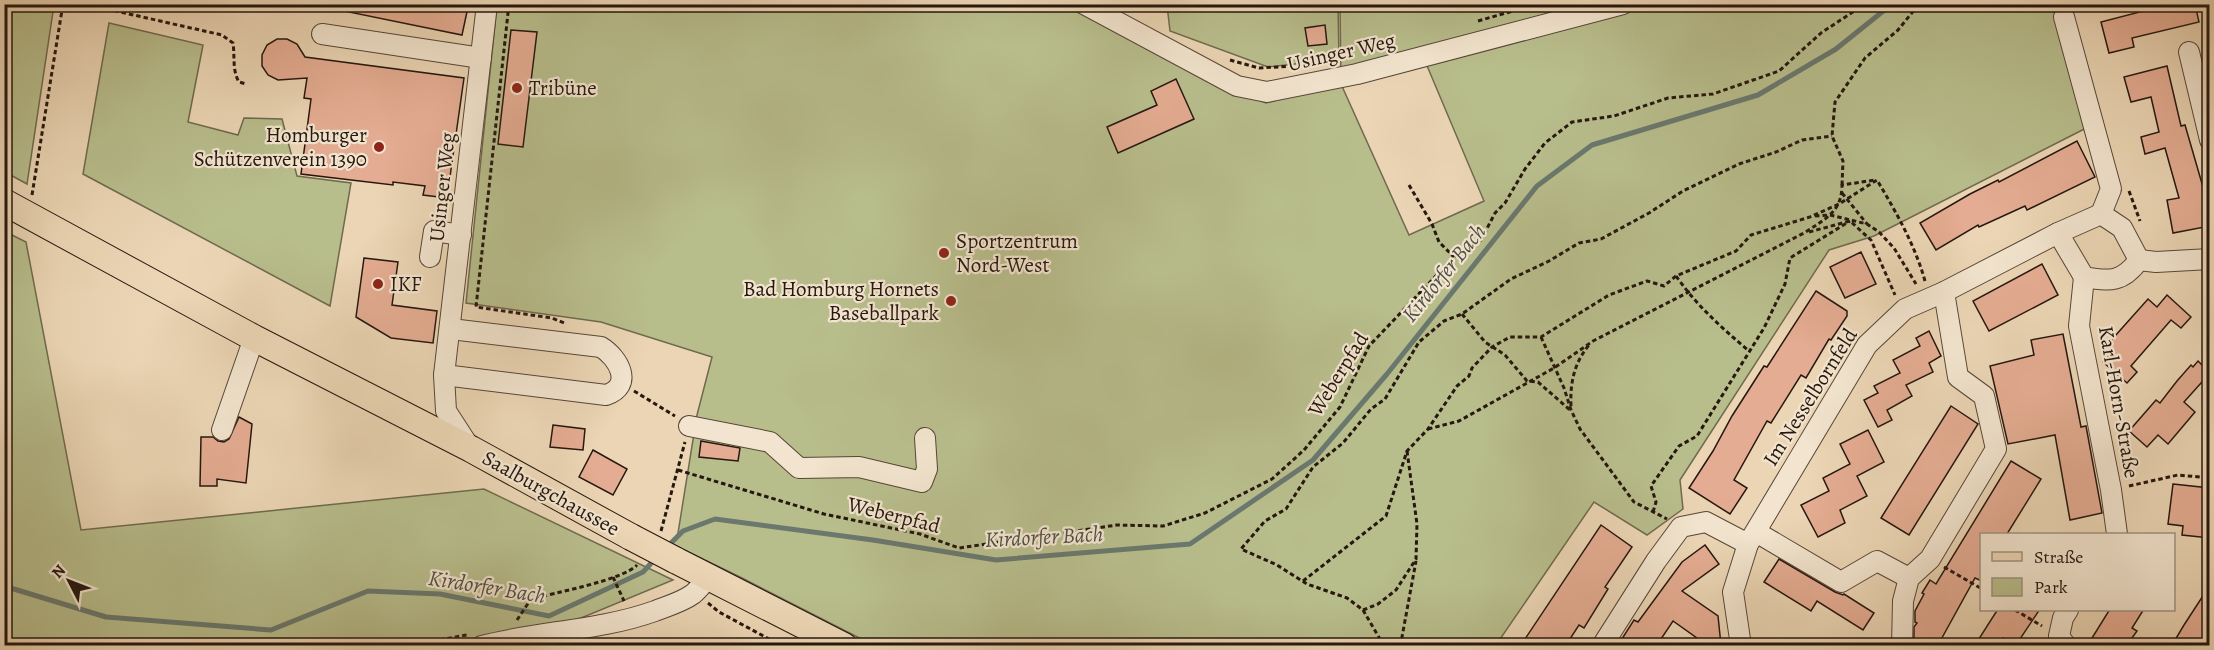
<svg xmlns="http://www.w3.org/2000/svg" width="2214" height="650" font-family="Alegreya,serif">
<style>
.green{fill:#b8bd8c;stroke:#6f6a4e;stroke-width:1.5;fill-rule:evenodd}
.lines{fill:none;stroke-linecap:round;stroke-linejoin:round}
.stream{stroke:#6a786e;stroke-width:5}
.building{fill:#e4ac92;stroke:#26170f;stroke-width:1.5}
.minor-casing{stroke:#574638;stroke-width:22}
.major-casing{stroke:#26170f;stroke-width:28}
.path{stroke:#26170f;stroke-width:3;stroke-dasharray:4.5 3;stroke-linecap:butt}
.minor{stroke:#f2e4ce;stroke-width:20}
.major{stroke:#ebd5b4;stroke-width:26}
.major-bridge-casing{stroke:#26170f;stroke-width:28;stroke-linecap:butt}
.major-bridge{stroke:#ebd5b4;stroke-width:26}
.poi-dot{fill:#8f2418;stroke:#f2e4ce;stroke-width:2}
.labels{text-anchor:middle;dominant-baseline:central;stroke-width:4.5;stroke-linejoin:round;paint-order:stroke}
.street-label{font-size:21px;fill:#26170f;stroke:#f2e4ce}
.poi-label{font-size:21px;fill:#26170f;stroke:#f2e4ce;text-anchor:start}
.water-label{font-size:22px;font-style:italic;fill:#4e5046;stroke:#f2e4ce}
</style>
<rect width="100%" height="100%" fill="#ebd5b4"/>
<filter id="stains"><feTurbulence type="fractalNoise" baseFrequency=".00333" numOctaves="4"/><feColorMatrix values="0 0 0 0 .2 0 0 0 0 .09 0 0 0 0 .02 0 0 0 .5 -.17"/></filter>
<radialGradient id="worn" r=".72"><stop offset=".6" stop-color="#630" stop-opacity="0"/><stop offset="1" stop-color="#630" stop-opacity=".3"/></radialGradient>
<g class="green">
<polygon points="4,5 54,5 27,184 5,172"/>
<path d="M497 5H1074L1228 88 1266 103 1341 84 1340 5H1609L1442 57 1649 5H2045L2069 25 2098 122 1874 236 1829 250 1680 480 1683 509 1647 535 1594 502 1496 645H873L742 578 672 544 678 533 697 415 712 357 601 322 466 303ZM1425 61 1484 201 1409 235 1341 84Z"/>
<polygon points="1167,5 1338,5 1339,59 1268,67 1170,31"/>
<polygon points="109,23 203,45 188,122 238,135 244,118 282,119 297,176 351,183 330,306 83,174"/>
<polygon points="4,231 26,242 81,530 484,489 673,580 516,645 5,645"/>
</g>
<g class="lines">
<g class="stream">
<polyline points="666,548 683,531 715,519 873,540 996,560 1190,544 1313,460 1387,374 1537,186 1592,145 1758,95 1836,49 1892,4"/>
<polyline points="4,586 106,617 271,630 368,591 440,594 549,616 643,572 655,559"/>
</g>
</g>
<g class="building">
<polygon points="344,4 458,4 468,7 462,35 344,11"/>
<polygon points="2159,4 2195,4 2199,22 2132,38 2134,47 2109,53 2101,22 2159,7"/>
<polygon points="1325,25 1327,44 1308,46 1305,28"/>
<polygon points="511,30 537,32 523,147 498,144"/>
<polygon points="277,39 287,39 297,44 305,57 464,78 447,198 423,195 425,186 393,182 393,185 301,174 311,99 304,98 307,78 278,80 268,75 262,66 262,55 267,45"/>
<polygon points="2167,66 2181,126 2185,125 2205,194 2210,219 2210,226 2173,233 2167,200 2179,198 2165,148 2145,154 2141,137 2159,132 2151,97 2131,102 2124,77"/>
<polygon points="1176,79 1194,119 1118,153 1107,127 1157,105 1151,91"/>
<polygon points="2077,141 2095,177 2027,210 2025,206 1979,227 1978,225 1936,250 1920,223 1970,194 1998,180 1999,182"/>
<polygon points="1861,252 1876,284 1845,298 1830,267"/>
<polygon points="364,258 398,262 392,305 437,311 433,343 391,338 356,317"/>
<polygon points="2042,264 2058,295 1989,331 1973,301"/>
<polygon points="1816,291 1847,311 1847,316 1831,340 1829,339 1806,378 1801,375 1771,423 1767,421 1734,480 1747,488 1730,514 1689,488 1713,451 1732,416 1764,366 1767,367"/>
<polygon points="2167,295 2191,317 2181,328 2171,320 2131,366 2137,372 2127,383 2103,362 2114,351 2107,345 2148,299 2157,307"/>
<polygon points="1929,331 1941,356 1929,363 1933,372 1906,385 1912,396 1887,410 1892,420 1878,427 1864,400 1878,393 1874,386 1900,373 1893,360 1920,346 1916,338"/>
<polygon points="2063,334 2081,427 2086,426 2102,513 2070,520 2055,435 2008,444 1990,366 2034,355 2031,340"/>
<polygon points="2198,361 2210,373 2184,402 2195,412 2168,444 2158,435 2147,447 2129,431 2156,400 2160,403 2177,381 2191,365 2193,367"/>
<polygon points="1951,406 1978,424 1909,535 1881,518"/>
<polygon points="239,417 252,424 246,483 217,479 217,486 200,486 201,437 213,437 218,441 224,442 229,439"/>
<polygon points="553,425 585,429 583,450 550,447"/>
<polygon points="1868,430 1884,462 1857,476 1867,496 1840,510 1845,523 1818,537 1801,505 1829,491 1823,478 1850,464 1840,444"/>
<polygon points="701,441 740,448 738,461 699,457"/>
<polygon points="593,450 627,469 613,495 579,477"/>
<polygon points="2011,461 2041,479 2007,534 1982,534 1982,581 1975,578 1938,645 1924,645 1914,639 1914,627 1917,623 1915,622 1915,611 1924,594 1922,593 1930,580 1936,584"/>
<polygon points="2173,484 2210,488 2210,538 2182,535 2183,526 2168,524"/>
<polygon points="1601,525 1632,547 1605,587 1608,589 1584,628 1579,625 1566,645 1521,645"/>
<polygon points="1705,545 1719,564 1682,591 1718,616 1721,645 1701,645 1701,641 1673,621 1657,645 1618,645 1634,620 1638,622 1682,562"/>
<polygon points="1779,559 1835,592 1843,595 1844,594 1874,613 1863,630 1817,601 1811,611 1764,582"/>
<polygon points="2210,585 2210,645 2172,645 2184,625"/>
<polygon points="1998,609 2040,609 2016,645 2003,638 1998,645 1975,645"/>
<polygon points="2110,609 2144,609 2132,628 2137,631 2127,645 2103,645 2092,638"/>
</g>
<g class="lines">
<defs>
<g id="minor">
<polyline points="1084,4 1237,86 1267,92 1357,74 1623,4"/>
<polyline points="2064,17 2111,189 2101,214"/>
<polyline points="322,34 481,58"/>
<polyline points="2189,52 2210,140"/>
<path d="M2058 233 2084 277C2110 282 2123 282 2139 260"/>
<polyline points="430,257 434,231 461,235"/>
<polyline points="2139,260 2156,262 2210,259"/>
<polyline points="2084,277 2079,326 2111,490 2117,534"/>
<path d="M444 375 606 395C634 386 619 358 601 347L451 329"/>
<polyline points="689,426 770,442 799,468 859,467 922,482 927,469 925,438"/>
<polyline points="222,430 254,338"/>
<polyline points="470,448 446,411 444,375 487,4"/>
<polyline points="1756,532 1841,582 1877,561 1909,578"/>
<path d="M482 646C539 631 599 631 655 611 668 606 682 602 693 594 699 589 704 582 709 577"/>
<polyline points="1602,646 1656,561 1681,527 1706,522 1748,544"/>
<polyline points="1741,646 1733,592 1748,544 1867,345 1905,309 1944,292 2058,233 2101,214 2122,228 2139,260"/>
<polyline points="1902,646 1903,601 1909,578 1930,559 1996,449 1984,396 1958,377 1944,292"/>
<polyline points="2066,646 2059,636 2063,618 2068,610"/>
</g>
<g id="major">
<polyline points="4,202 254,338 471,449 631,537"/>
<polyline points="675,560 844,646"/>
</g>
</defs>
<use href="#minor" class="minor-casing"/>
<use href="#major" class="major-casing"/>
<g class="path">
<path d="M85 4 222 35 233 43C235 57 232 70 239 82L246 84"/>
<polyline points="509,4 476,307 552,318 564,323"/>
<polyline points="1478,21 1537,4"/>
<polyline points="1230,60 1259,68 1294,66"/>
<polyline points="1409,185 1432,224 1439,242 1454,257"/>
<polyline points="1842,185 1843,161 1832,136 1835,102 1865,58 1898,30 1919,4"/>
<polyline points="2129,191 2140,221"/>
<polyline points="1842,193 1867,224"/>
<polyline points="32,195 63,4"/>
<polyline points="1815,216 1830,215 1867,224 1879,232 1894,248 1916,284"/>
<polyline points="1809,232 1850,221 1871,240 1895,295"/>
<path d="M1676 276C1697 306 1722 328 1749 351"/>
<polyline points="1462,314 1485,342 1505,355 1527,381 1538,382 1570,410"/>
<polyline points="1541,337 1564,388 1571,410 1580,429 1634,502 1667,519"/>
<polyline points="634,391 675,416"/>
<path d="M1571 406C1570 383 1574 363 1589 345"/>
<path d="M1428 429 1459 421 1554 368 1593 341 1804 233C1825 219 1842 212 1842 185L1875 180"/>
<polyline points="1407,451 1417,524 1416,559 1396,590 1378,604 1363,610 1347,598 1307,584 1277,565 1241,549 1265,521 1286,509 1313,467 1343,443 1371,409 1385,399 1419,342 1444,321 1462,314 1511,279 1549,261 1579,243 1601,239 1649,213 1683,191 1739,164 1776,152 1802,140 1832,136"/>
<polyline points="678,470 824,514 920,534 959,548 1117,525 1163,526 1205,513 1272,479 1304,450 1340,407 1369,346 1454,257 1481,240 1495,213 1505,203 1525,169 1545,143 1572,122 1614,116 1668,98 1713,94 1779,71 1821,33 1865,4"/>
<polyline points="2129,486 2178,475 2210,478"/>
<polyline points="1653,512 1656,502 1651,486 1679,446 1697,436 1764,328 1785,284 1790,258 1850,221"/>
<polyline points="661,531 685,442"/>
<polyline points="1944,567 1982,589"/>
<polyline points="613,577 624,601"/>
<path d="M1303 581 1386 516 1407 451 1428 429 1457 386 1469 376 1472 368 1492 347 1510 337H1541L1609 295 1647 281 1664 286 1676 276 1736 251 1751 235 1810 217 1839 204 1877 180C1896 212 1915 245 1925 281"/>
<polyline points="708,603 719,612 782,646"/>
<polyline points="1363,610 1384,646"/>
<polyline points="2015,610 2042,626"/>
<path d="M517 620 531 599C554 593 623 580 637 565"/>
<polyline points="4,638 23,646"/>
<polyline points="403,646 467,635"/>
<polyline points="1403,646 1402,637 1416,561"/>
</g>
<use href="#minor" class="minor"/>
<use href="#major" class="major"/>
<defs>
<polyline id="major-bridge" points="631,537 675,560"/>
</defs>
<use href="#major-bridge" class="major-bridge-casing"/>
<use href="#major-bridge" class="major-bridge"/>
</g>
<g class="poi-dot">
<circle cx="517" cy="88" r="6"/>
<circle cx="379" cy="147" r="6"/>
<circle cx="944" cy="253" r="6"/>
<circle cx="378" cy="284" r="6"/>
<circle cx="951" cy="301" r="6"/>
</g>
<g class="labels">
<g class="street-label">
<text transform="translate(1341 52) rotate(-13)">Usinger Weg</text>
<text transform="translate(442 187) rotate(-84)">Usinger Weg</text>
<text transform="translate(1338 374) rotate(-58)">Weberpfad</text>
<text transform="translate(1810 397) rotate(-58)">Im Nesselbornfeld</text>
<text transform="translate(2119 402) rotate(80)">Karl-Horn-Straße</text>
<text transform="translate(551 493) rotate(29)">Saalburgchaussee</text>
<text transform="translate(894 515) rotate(14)">Weberpfad</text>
</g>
<g class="poi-label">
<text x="529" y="88">Tribüne</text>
<text x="367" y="135" text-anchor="end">Homburger<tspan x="367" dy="24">Schützenverein 1390</tspan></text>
<text x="956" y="241">Sportzentrum<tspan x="956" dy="24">Nord-West</tspan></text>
<text x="390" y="284">IKF</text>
<text x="939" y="289" text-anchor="end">Bad Homburg Hornets<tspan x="939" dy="24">Baseballpark</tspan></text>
</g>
<g class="water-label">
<text transform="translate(1444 273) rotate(-51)">Kirdorfer Bach</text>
<text transform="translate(1044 537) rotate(-3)">Kirdorfer Bach</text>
<text transform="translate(487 587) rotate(9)">Kirdorfer Bach</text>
</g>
</g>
<rect width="2214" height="650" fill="none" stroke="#ebd5b4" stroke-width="24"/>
<rect x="6" y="6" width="2202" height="638" fill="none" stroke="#26170f" stroke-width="3"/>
<rect x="12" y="12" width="2190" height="626" fill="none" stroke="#26170f" stroke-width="1.5"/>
<rect x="1980" y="533" width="195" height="78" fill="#f2e4ce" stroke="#a09282" stroke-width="1.5"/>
<rect x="1992" y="552" width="30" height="9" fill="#ebd5b4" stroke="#a09282" stroke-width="1.5"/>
<text x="2034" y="563" font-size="18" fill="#26170f">Straße</text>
<rect x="1992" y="578" width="30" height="18" fill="#b8bd8c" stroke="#a09282" stroke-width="1.5"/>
<text x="2034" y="593" font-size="18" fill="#26170f">Park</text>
<g transform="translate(69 581) rotate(312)" stroke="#f2e4ce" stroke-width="4.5" paint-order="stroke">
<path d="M0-4.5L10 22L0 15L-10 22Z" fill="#26170f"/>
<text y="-9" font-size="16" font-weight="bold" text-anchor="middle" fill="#26170f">N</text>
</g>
<rect width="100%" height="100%" filter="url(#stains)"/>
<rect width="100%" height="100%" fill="url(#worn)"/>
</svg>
